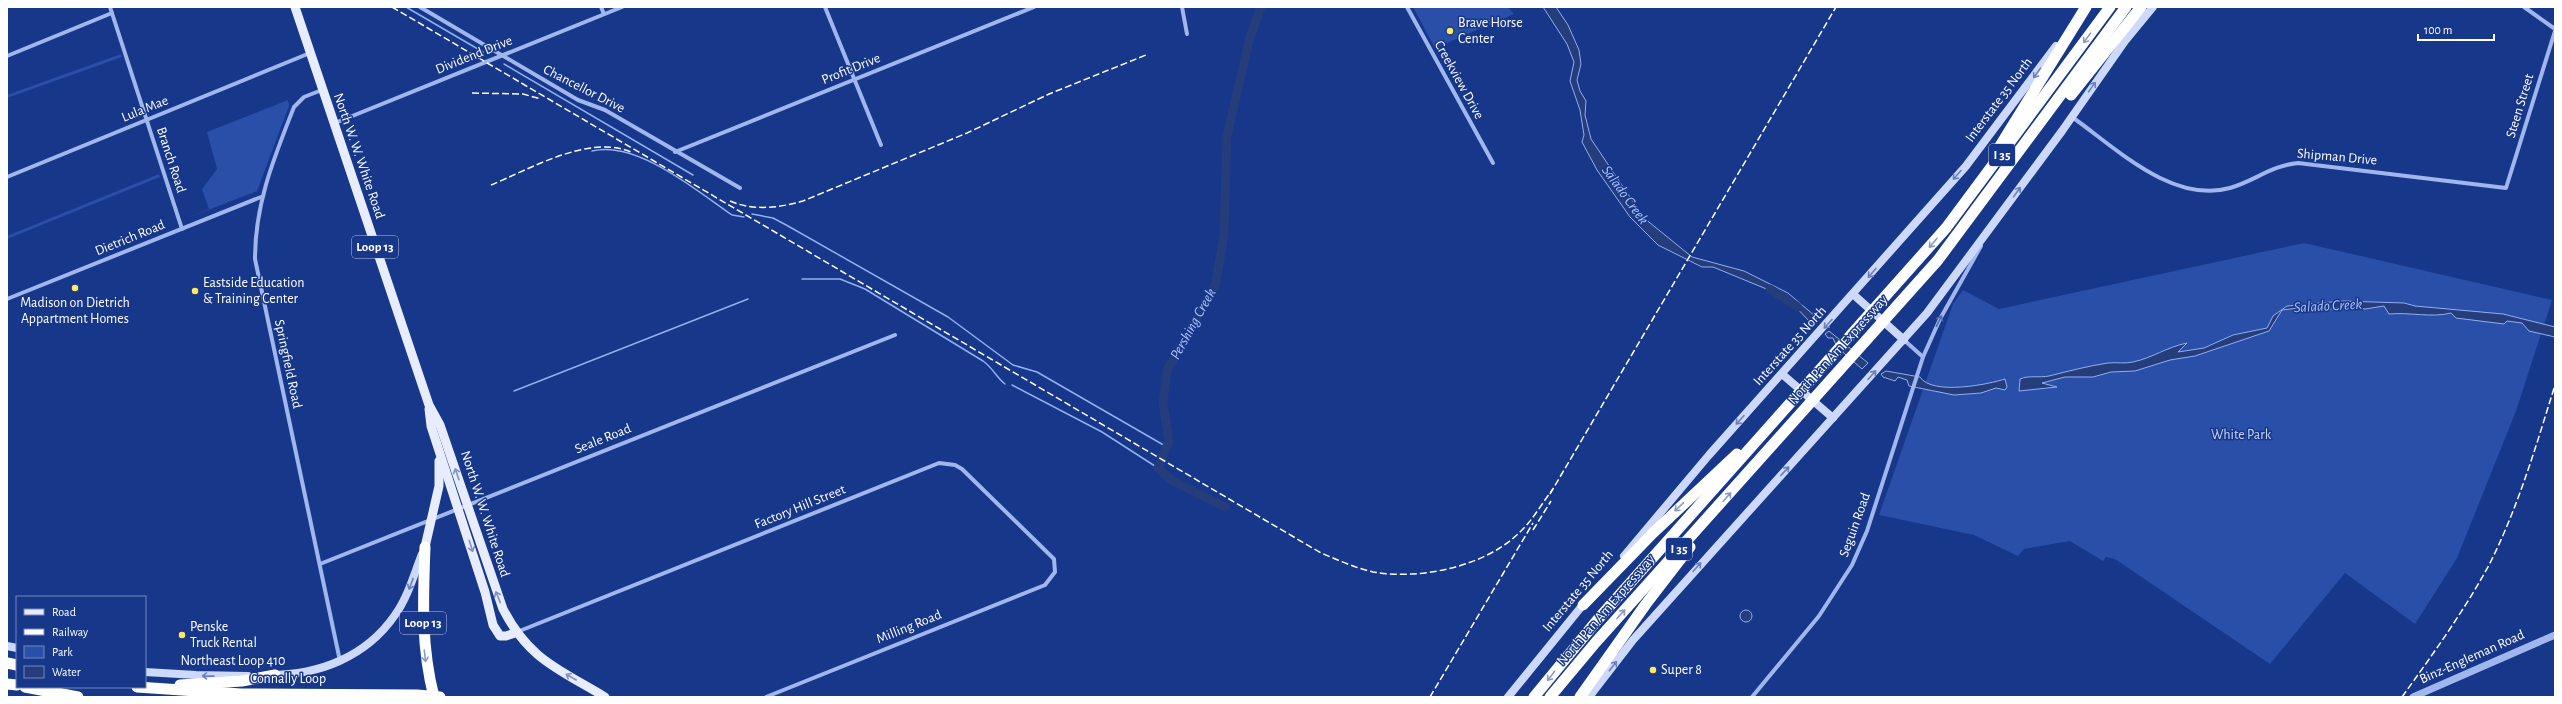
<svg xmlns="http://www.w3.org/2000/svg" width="2562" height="704" font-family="'Alegreya Sans',sans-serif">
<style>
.green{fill:#2a4fa8}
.water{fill:#253d7b;stroke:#92aff1}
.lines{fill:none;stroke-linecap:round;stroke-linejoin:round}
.stream{stroke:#92aff1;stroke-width:1.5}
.river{stroke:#253d7b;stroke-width:9}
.minor{stroke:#a0b7ee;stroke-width:4}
.tertiary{stroke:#a0b7ee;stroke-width:7}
.secondary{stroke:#cdd9fa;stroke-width:8}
.primary{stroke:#e7ecff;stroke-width:9}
.motorway{stroke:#fff;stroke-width:11}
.rail{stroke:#fff;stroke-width:1.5;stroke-dasharray:7 3;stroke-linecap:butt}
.oneway{stroke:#8b9bc4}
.oneway2{stroke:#6980bc}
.oneway3{stroke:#4e6ab2}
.oneway4{stroke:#7f92c4}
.poi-dot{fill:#ffea5d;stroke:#17378a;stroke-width:1.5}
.labels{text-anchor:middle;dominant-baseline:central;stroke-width:3;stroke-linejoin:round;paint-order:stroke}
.shield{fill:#17378a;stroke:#b9c3dc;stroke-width:1}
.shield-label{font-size:13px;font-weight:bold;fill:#fff}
.poi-label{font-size:14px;fill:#fff;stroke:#17378a;text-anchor:start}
.street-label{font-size:14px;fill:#fff;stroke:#17378a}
.park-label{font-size:14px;fill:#c6d5fa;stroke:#17378a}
.water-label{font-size:15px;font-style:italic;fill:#abc2f5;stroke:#17378a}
</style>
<rect width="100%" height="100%" fill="#17378a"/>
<g class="green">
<polygon points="1413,7 1508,7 1514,14 1435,48"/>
<polygon points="121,54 122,57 7,98 7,95"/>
<polygon points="288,100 289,106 257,191 185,219 209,209 202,189 217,169 207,132"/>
<polygon points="159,174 160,177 7,239 7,236"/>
<polygon points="2304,243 2552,300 2516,411 2457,558 2415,624 2345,573 2270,664 2115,559 2106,557 2103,561 2070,541 2024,549 2018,556 1974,535 1879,515 1953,304 1963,290 1999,309"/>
</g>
<g class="water">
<polygon points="1543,7 1556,7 1568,25 1579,50 1581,64 1577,80 1580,91 1586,101 1585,115 1591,139 1644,218 1692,257 1744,271 1788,293 1815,316 1817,318 1812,324 1786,297 1713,267 1702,267 1658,245 1630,217 1597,170 1582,142 1584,135 1580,110 1570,81 1574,62 1567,44"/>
<path d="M2343 301 2404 303 2415 306 2503 314 2555 327V337L2529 331 2522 323 2507 321 2504 324 2456 318 2451 313C2431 318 2410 312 2389 314L2384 306 2365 309 2351 306 2318 311H2306L2299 308 2282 310 2269 331 2195 356 2170 360 2135 371 2111 372 2093 377H2065L2042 383 2057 387 2019 391 2020 379C2029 375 2039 378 2049 376 2069 371 2088 366 2108 363 2116 362 2125 364 2133 362 2152 358 2167 347 2187 343L2178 352 2204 348 2233 335 2267 328 2273 316 2287 306Z"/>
<polygon points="1829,331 1868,363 1862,369 1837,347 1833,338 1828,338 1825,334"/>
<path d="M1886 371 1920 377C1932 396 1990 384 2005 379L2007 387 2005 390 1996 388 1981 393 1954 395 1909 386 1907 380 1898 377 1895 381 1883 377 1881 374Z"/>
<circle cx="1746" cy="616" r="6"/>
</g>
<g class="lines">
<g class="stream">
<polyline points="406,7 483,52"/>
<polyline points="504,64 693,175"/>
<path d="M592 151C637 140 697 191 732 215L744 217"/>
<polyline points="752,214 773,218 788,226 948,317 1013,365 1037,372 1167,447"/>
<path d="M802 279H840L865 289 983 361C993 368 996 377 1005 384"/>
<polyline points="1012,385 1102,432 1158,468"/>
<polyline points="514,391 748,299"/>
</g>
<g class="river">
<polyline points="1770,289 1798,307"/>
<polyline points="1225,507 1173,481 1158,468 1169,441 1163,403 1167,371 1216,283 1224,234 1227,136 1250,37 1261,7"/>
</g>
<g class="minor">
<polyline points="110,7 182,229"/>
<polyline points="420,7 578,100 605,110 740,188"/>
<polyline points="601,7 604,14"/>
<polyline points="825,7 881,145"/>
<polyline points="1182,7 1187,34"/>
<polyline points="1407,7 1493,163"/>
<polyline points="2524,7 2555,29"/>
<polyline points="7,56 112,13"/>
<path d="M322 90 304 97 294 107C274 158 255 203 255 259L340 661"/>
<path d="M2072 117C2116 148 2172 204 2230 188 2255 181 2270 166 2298 163L2506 188 2555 31"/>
<polyline points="335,123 622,7"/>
<polyline points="675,152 1034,7"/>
<polyline points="7,177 310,53"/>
<polyline points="7,299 261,197"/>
<polyline points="1904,340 1923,357"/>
<polyline points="320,564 895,335"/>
<polyline points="517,632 939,463 955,465 962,469 1054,559 1055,572 1045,585 766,697"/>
<polyline points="1752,697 1819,616 1852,565 1867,531 1923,357 1940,319 1981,246"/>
</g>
<polyline class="tertiary" points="2413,697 2555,635"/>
<g class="secondary">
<polyline points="1854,295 1904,340"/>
<polyline points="1782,374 1833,418"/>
<polyline points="1624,556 1709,455 1966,166 2056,46"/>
<polyline points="7,646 17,648"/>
<polyline points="145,672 196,675 248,676"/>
<path d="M270 675C319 675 366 657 395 615 408 597 414 574 422 554"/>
<polyline points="1508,697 1586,601"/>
<polyline points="1589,697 1633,640 1927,313 2062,131 2125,41 2153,7"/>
</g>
<g class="primary">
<path d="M295 7 429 405 440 425 503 609C529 660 559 669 605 697"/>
<polyline points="429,409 431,426 485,592 493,625 500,636 506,636 515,633"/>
<polyline points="425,547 439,486 439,461"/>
</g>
<g class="motorway">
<polyline points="2071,95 2141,7"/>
<polyline points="2000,146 2086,7"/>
<path d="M425 547C423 599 421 647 434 697"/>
<polyline points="1583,605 1653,533 1737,454"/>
<polyline points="7,663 17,665"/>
<polyline points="7,684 17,685"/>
<polyline points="180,685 242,681 275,675"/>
<polyline points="25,687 78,697"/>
<polyline points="137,687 241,694 417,695 440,697"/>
<polyline points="1534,697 1599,618 1946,228 2110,7"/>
<polyline points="1550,697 1596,642 1938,260 2126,7"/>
<polyline points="1580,697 1646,604 1690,547"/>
</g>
<g class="rail">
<path d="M392 7 1321 553C1338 560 1355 568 1373 572 1420 580 1485 567 1520 532 1533 520 1542 503 1553 489"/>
<polyline points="472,93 523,94 541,99"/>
<path d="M491 185C530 169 589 134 631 152"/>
<path d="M730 201C753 211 779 208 803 201L967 133 1049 94 1146 55"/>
<polyline points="1550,494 1836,7"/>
<polyline points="1533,530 1551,501"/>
<polyline points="1430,697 1533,523"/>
<path d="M2402 697C2433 654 2464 611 2489 565 2518 508 2536 446 2555 385"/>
</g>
</g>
<defs><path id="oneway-shaft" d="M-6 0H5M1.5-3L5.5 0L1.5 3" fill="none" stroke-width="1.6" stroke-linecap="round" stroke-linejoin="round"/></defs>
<g class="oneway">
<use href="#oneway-shaft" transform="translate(2087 38) rotate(126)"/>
<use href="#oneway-shaft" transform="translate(1933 243) rotate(131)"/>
<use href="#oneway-shaft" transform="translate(1727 497) rotate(-48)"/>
<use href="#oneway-shaft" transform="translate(1679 507) rotate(136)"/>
<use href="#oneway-shaft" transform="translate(1621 614) rotate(-48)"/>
<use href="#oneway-shaft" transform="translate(425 656) rotate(83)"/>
<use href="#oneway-shaft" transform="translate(1551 676) rotate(128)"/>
</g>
<g class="oneway2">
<use href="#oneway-shaft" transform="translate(2037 73) rotate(126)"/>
<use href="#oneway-shaft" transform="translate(2092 87) rotate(-55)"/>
<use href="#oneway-shaft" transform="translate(1957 175) rotate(132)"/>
<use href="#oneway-shaft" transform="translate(2017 192) rotate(-54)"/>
<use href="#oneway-shaft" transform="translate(1872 273) rotate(131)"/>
<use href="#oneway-shaft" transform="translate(1828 324) rotate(132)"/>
<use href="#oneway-shaft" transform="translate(1872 375) rotate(-48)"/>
<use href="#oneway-shaft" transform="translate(1740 420) rotate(132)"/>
<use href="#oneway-shaft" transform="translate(1785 471) rotate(-47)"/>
<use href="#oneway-shaft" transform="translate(1697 567) rotate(-48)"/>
<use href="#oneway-shaft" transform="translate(411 584) rotate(111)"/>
<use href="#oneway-shaft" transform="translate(1613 666) rotate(-52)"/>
<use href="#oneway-shaft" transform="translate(208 676) rotate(-179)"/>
</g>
<use class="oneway3" href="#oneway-shaft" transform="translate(1939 321) rotate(-64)"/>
<g class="oneway4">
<use href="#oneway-shaft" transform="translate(457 474) rotate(-109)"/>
<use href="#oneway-shaft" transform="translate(471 546) rotate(72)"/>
<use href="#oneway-shaft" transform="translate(498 597) rotate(-112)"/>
<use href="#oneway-shaft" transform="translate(571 677) rotate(-150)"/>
</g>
<g class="poi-dot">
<circle cx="1450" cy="31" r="4"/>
<circle cx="75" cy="288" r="4"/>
<circle cx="195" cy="291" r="4"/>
<circle cx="182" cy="635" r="4"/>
<circle cx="1653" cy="670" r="4"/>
</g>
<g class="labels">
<g class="shield">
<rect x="1989" y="144" width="26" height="22" rx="3"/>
<rect x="352" y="236" width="46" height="22" rx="3"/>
<rect x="1666" y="538" width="26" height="22" rx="3"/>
<rect x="400" y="612" width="46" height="22" rx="3"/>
</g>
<g class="shield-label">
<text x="2002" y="155">I 35</text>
<text x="375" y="247">Loop 13</text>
<text x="1679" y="549">I 35</text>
<text x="423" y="623">Loop 13</text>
</g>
<g class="poi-label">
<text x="1458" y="23">Brave Horse<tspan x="1458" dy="16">Center</tspan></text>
<text x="203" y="283">Eastside Education<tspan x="203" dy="16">&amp; Training Center</tspan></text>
<text x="75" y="303" text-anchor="middle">Madison on Dietrich<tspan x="75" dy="16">Appartment Homes</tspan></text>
<text x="190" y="627">Penske<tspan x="190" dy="16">Truck Rental</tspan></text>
<text x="1661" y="670">Super 8</text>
</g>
<g class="street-label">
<text transform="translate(474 55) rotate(-22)">Dividend Drive</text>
<text transform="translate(851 69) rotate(-22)">Profit Drive</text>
<text transform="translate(1459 80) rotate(61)">Creekview Drive</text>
<text transform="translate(584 89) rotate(27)">Chancellor Drive</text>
<text transform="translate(1999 100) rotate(-53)">Interstate 35 North</text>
<text transform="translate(2520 106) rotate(-73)">Steen Street</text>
<text transform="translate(145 109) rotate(-22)">Lula Mae</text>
<text transform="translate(359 156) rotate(71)">North W. W. White Road</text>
<text transform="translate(2337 157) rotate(5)">Shipman Drive</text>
<text transform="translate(171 160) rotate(72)">Branch Road</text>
<text transform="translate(130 238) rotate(-22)">Dietrich Road</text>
<text transform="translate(1790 346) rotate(-48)">Interstate 35 North</text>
<text transform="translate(1838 350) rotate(-48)">North Pan Am Expressway</text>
<text transform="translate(288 364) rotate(78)">Springfield Road</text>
<text transform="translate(603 439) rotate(-22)">Seale Road</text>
<text transform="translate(800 507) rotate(-22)">Factory Hill Street</text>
<text transform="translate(485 514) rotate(72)">North W. W. White Road</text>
<text transform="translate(1855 525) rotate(-70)">Seguin Road</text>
<text transform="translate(1578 591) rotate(-50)">Interstate 35 North</text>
<text transform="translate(1606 610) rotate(-49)">North Pan Am Expressway</text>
<text transform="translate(909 627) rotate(-22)">Milling Road</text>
<text transform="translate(2472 657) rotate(-24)">Binz-Engleman Road</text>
<text x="233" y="661">Northeast Loop 410</text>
<text x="288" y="679">Connally Loop</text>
</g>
<g class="park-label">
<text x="2241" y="435">White Park</text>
</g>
<g class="water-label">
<text transform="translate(1625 195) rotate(54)">Salado Creek</text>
<text transform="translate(2328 306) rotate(-3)">Salado Creek</text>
<text transform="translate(1193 324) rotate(-61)">Pershing Creek</text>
</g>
</g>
<rect width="2562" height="704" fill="none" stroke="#ffffff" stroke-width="16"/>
<rect x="16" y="596" width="130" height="92" fill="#17378a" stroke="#7487b9"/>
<rect x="24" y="609" width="20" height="6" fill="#e7ecff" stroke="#7487b9"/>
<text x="52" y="616" font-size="12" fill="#ffffff">Road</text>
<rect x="24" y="629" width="20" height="6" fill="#ffffff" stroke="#7487b9"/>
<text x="52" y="636" font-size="12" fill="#ffffff">Railway</text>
<rect x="24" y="646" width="20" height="12" fill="#2a4fa8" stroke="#7487b9"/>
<text x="52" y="656" font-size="12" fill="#ffffff">Park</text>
<rect x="24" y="666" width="20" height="12" fill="#253d7b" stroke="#7487b9"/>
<text x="52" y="676" font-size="12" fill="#ffffff">Water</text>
<path d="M2418 34v6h76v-6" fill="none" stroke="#ffffff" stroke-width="2"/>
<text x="2424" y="34" font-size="12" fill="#ffffff" stroke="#17378a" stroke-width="3" paint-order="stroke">100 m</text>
</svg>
